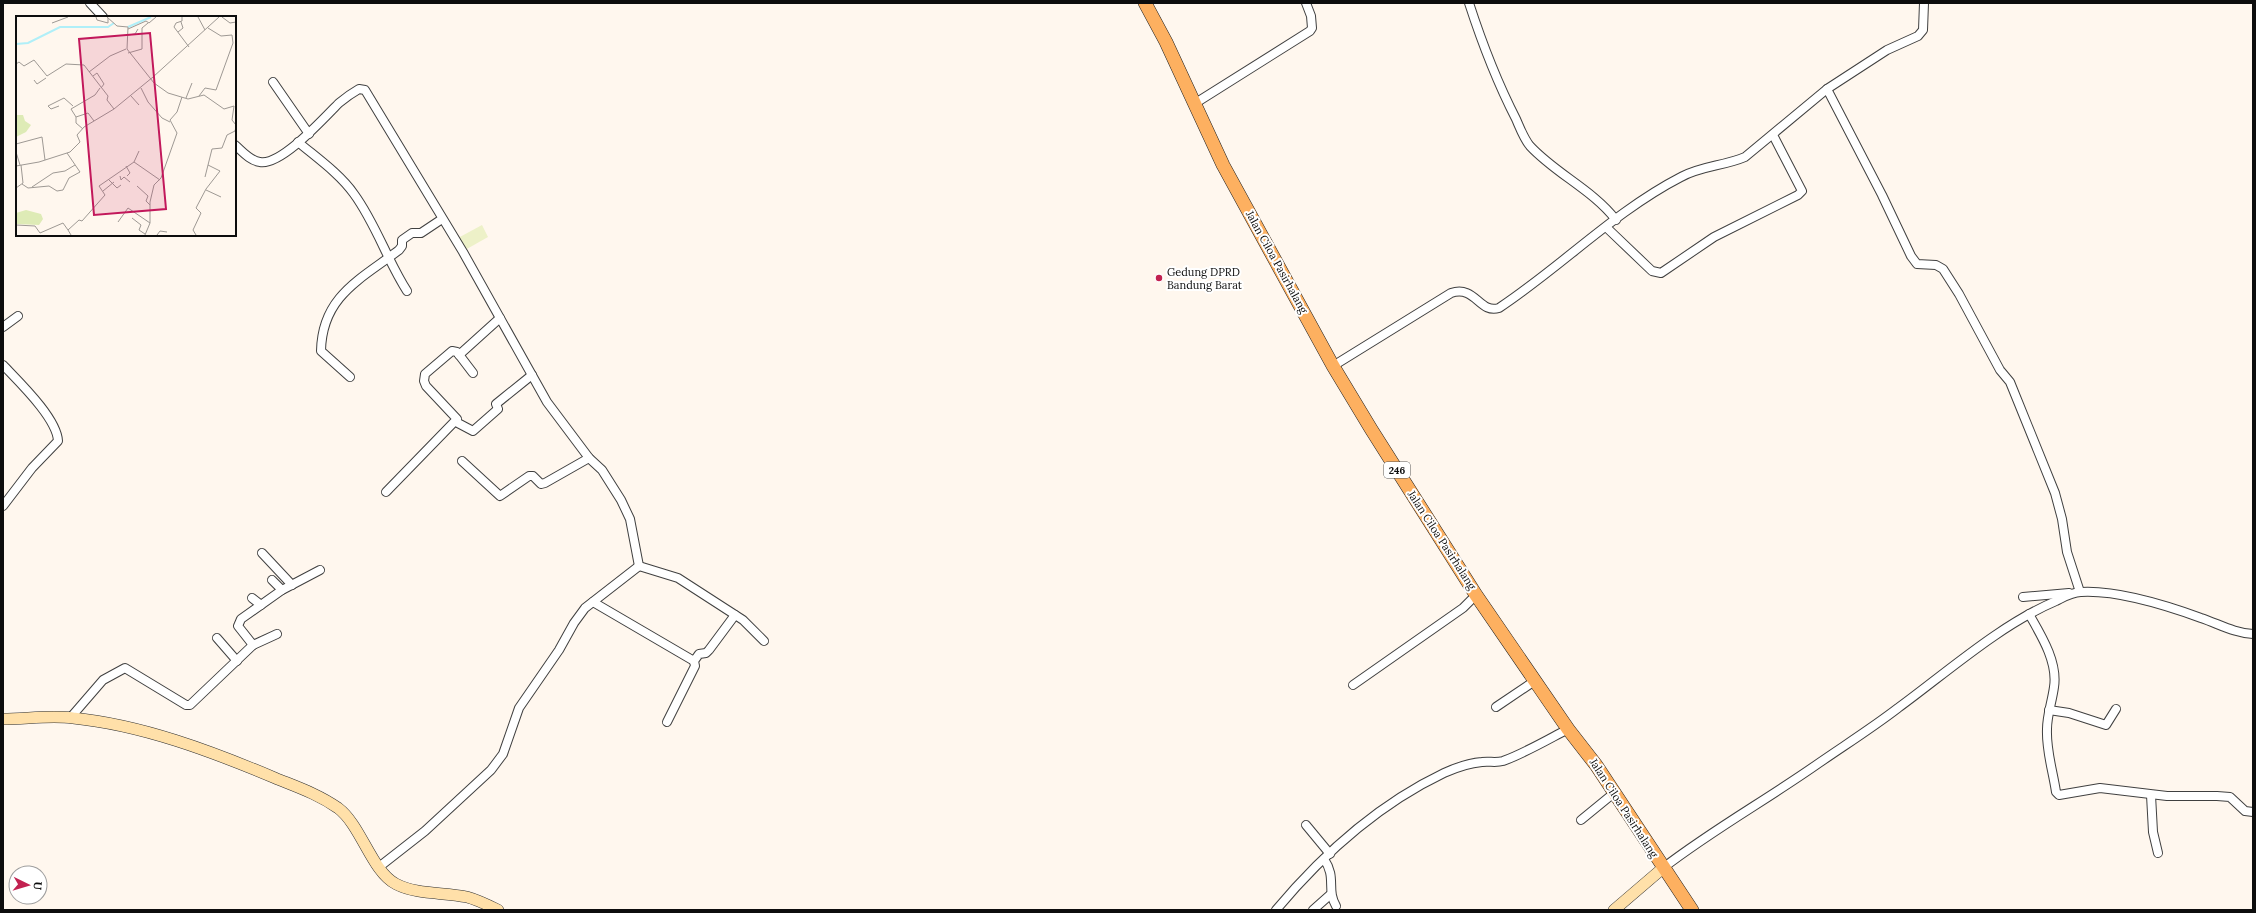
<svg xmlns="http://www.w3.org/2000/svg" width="2256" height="913" font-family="Lora,serif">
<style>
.pitch{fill:#edf1c8}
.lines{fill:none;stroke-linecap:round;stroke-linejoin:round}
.street-casing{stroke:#404040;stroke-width:10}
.secondary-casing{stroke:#2f2f2f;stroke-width:12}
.primary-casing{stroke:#1e1e1e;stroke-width:14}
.street{stroke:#fff;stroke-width:8}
.secondary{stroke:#ffe0a9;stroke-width:11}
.primary{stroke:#fdb060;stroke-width:13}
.poi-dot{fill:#c22150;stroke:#fff;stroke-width:1.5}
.labels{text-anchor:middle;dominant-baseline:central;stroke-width:4;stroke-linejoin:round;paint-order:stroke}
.shield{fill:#fff;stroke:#565656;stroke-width:1}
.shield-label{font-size:10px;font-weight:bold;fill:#0d0d0d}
.street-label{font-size:11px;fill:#0d0d0d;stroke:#fff}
.poi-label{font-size:11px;fill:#0d0d0d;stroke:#fff;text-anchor:start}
.inset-river{fill:none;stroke:#b0eff8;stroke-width:2}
.inset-road{fill:none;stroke:#9e9994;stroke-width:1}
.view{fill:#c2185b;fill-opacity:0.15;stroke:#c2185b;stroke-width:2}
.inset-edge{fill:none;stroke:#0d0d0d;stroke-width:2}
</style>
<rect width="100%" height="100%" fill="#fff7ee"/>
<polygon class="pitch" points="482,225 488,237 465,250 458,238"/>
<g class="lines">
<defs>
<g id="street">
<polyline points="90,3 103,17"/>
<path d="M1469 3C1482 43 1497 82 1516 119 1520 128 1524 139 1530 146 1556 174 1593 190 1616 220"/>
<polyline points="273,82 309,134"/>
<polyline points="1827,89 1882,195 1911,256 1917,264 1936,265 1943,269 1959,294 2000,370 2010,382 2055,493 2062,519 2067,552 2080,592"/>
<polyline points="1194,104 1310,31 1312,28 1311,16 1306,3"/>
<path d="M298 142C317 158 340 174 354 194 376 224 387 260 407 291"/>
<path d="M235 145C242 151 250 161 260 162 281 166 324 118 339 103 345 98 352 93 359 89L365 90 463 252 547 402 589 458 602 470 621 500 630 519 639 566"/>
<polyline points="1607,228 1652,271 1661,273 1714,237 1798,195 1802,191 1773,135"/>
<polyline points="3,327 18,316"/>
<polyline points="459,355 500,318"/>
<path d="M3 365C18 381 57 418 58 441L32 468 3 506"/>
<path d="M1333 366 1451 293C1476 285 1479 314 1499 308 1561 267 1615 211 1681 177 1701 166 1724 166 1745 157L1827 89 1887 50 1918 36 1923 30 1924 3"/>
<path d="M350 377 321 351C322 296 361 279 399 250L402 246V240L412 233H421L442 219"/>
<polyline points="456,422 473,431 498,409 496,404 532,375"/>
<polyline points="462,461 500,496 529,476 533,476 541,484 545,483 589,458"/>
<polyline points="386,492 457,419 426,386 424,381 425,374 452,351 457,352 473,373"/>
<polyline points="262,553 292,585"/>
<polyline points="639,566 678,578 743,620 764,641"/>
<polyline points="272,580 282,590"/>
<polyline points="2023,597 2069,593"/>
<polyline points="252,598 261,605"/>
<polyline points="593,602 694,661"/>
<path d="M2029 614C2041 635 2058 662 2054 687 2052 702 2047 715 2047 729 2046 751 2053 771 2056 792L2059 795 2100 788 2167 796H2217L2230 797 2245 811 2253 812"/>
<polyline points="217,638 237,661"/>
<polyline points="253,645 238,626 241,619 282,590 320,570"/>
<polyline points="1353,685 1463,608 1476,595"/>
<polyline points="1496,707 1536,680"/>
<polyline points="2049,710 2069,713 2106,725 2116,709"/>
<polyline points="71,717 103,680 125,668 186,705 190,705 253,645 277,634"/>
<polyline points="667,722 695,666 694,661 699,654 706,653 709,650 735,615"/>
<polyline points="2151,795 2153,832 2158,853"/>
<polyline points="1581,820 1614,793"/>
<polyline points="1306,825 1330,854"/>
<path d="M1324 859C1337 878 1326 889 1336 906"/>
<polyline points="379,867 425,831 491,770 503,754 519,708 559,650 574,623 585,608 639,566"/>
<path d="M1663 868C1712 830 1768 799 1819 763 1845 745 1872 728 1898 708 1946 673 2001 624 2056 601 2064 597 2072 592 2081 592 2116 590 2168 606 2201 618 2219 624 2234 633 2253 634"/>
<path d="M1276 910C1322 855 1379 804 1444 773 1455 768 1470 763 1482 762 1489 761 1496 763 1503 761 1525 753 1547 740 1568 729"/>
<polyline points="1313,910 1331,894"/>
</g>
<g id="secondary">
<path d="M3 719C26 719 50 715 73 718 142 725 211 751 275 778 297 787 318 794 338 808 361 825 372 872 396 884 417 895 444 892 467 897 478 900 488 905 498 910"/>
<polyline points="1614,910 1663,868"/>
</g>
<polyline id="primary" points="1145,3 1166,42 1223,165 1333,366 1371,429 1476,595 1568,729 1596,765 1692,910"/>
</defs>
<use href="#street" class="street-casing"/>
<use href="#secondary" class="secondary-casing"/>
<use href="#primary" class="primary-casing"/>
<use href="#street" class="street"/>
<use href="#secondary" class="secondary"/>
<use href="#primary" class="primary"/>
</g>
<circle class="poi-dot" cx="1159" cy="278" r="4"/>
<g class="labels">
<rect class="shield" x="1384" y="462" width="26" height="16" rx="3"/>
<g class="shield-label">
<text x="1397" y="470">246</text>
</g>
<g class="street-label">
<text transform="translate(1277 262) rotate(61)">Jalan Ciloa Pasirhalang</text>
<text transform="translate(1442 540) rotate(57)">Jalan Ciloa Pasirhalang</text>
<text transform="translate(1624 808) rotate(57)">Jalan Ciloa Pasirhalang</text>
</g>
<g class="poi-label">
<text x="1167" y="272">Gedung DPRD<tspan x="1167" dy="13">Bandung Barat</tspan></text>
</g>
</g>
<g transform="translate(16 16)">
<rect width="220" height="220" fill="#fff7ee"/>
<path d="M0 99H7L9 105 15 109 10 116 0 121ZM10 194 25 198 27 203 23 209 0 208V197Z" fill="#deebb6"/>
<path class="inset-river" d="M112 11 135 1M0 28 12 27 44 11H92L98 7"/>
<path class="inset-road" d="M80 1 81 4 92 7V2M91 1 101 10 112 11 111 33 138 67 152 77 172 83 188 79 208 93 218 90 216 104 220 109M166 1V5L160 7 158 11 173 31M182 1 189 14M206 1 214 7 220 6M36 7 52 1M112 13 130 5 133 7 140 1M162 16 167 12 165 6M112 19 119 18 122 13M112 37 126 33V12L132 7M0 48 3 46 8 50 18 44 31 60 50 48 68 49 92 80 91 84 98 93M73 56 94 40 110 33M77 60 81 57 88 68 85 72M18 64 21 68 30 62M125 72 132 86 146 102 154 106M115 80 123 89M183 80 189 72 200 74 217 27 216 19 205 20 192 12M170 82 176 67M43 90 35 93 32 90 48 82 57 90M60 101 72 97 78 105M67 113 60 107V101L55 93 79 79 84 72M0 128 26 121 29 144M0 136 4 149M118 146 144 164M0 150 23 146 54 136 64 126 61 119 68 111 98 93 137 61 203 1M110 150 114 157 111 160M104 160 105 164 108 161 114 166M189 161 196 133 206 132 211 119 219 115 220 111M92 163 101 172 105 169M6 168 12 172 33 170 41 175 47 174 53 162 64 156 51 137M121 170 132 180 130 185 134 189M16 171 37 157 49 155 59 149M0 172 7 167 5 149M190 174 205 181M87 175 98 166M116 202 125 209 123 214 129 218M102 206 112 192 134 207M0 209 19 210 24 217 47 207 52 214M55 219 52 214 63 204 66 205 89 179 83 170 118 146 123 135M129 219 134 207V186L138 169 145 162 161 117 154 104 161 96 166 81M141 219 144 215 151 216M180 219 177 214 185 197 180 192 190 173 204 155 192 149"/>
<path class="view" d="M134 17 150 193 78 199 63 23Z"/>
<rect width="220" height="220" class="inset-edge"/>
</g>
<rect width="2256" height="913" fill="none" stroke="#0d0d0d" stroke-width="8"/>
<g transform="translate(28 885) rotate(95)"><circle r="19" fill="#ffffff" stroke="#9e9e9e"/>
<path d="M0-3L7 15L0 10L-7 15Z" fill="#c22150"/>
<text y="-6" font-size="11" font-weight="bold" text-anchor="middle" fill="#0d0d0d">U</text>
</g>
</svg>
